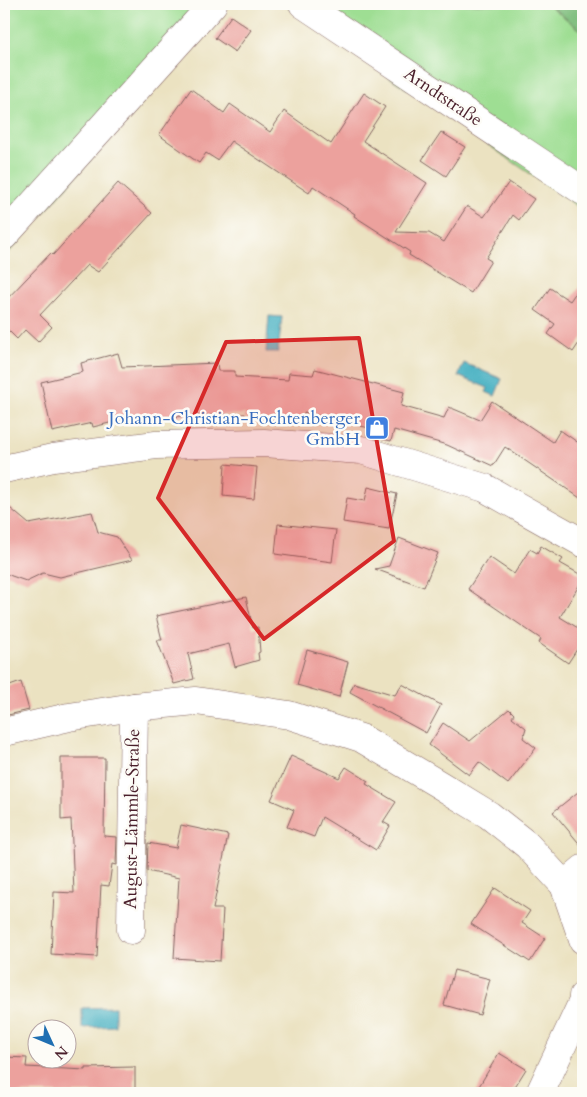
<svg xmlns="http://www.w3.org/2000/svg" width="587" height="1097" font-family="Cardo,serif">
<style>
.green{fill:#9ede93;stroke:#747e5f}
.forest{fill:#7ebd7d;stroke:#646e54}
.water{fill:#43afc1;stroke:#466776}
.building{fill:#eca19d}
.lines{fill:none;stroke-linecap:round;stroke-linejoin:round}
.minor-casing{stroke:#826360;stroke-width:29}
.minor{stroke:#fff;stroke-width:28}
.marked{fill:#d62828;fill-opacity:0.2;stroke:#d62828;stroke-width:4;stroke-linejoin:round}
.labels{text-anchor:middle;dominant-baseline:central;stroke-width:5;stroke-linejoin:round;paint-order:stroke}
.street-label{font-size:18px;fill:#4a1f2b;stroke:#fdfcf7}
.shop-label{font-size:18px;fill:#366cbe;stroke:#fdfcf7;text-anchor:end}
</style>
<rect width="100%" height="100%" fill="#fdfcf7"/>
<filter id="ink" filterUnits="userSpaceOnUse"><feTurbulence type="fractalNoise" baseFrequency=".02" numOctaves="2"/><feDisplacementMap in="SourceGraphic" scale="10" xChannelSelector="R" yChannelSelector="G"/><feConvolveMatrix kernelMatrix="1 2 1 2 8 2 1 2 1" color-interpolation-filters="sRGB"/></filter>
<filter id="wash" filterUnits="userSpaceOnUse"><feTurbulence type="fractalNoise" baseFrequency=".0096" numOctaves="4" result="noise"/><feDisplacementMap in="SourceGraphic" scale="20" xChannelSelector="R" yChannelSelector="G"/><feGaussianBlur stdDeviation="1.12" result="paint"/><feColorMatrix in="noise" values="0 0 0 0 0 0 0 0 0 0 0 0 0 0 0 0 0 1.4 0 .05"/><feComposite in="paint" operator="in"/></filter>
<g filter="url(#wash)">
<rect width="100%" height="100%" fill="#ebe2c1"/>
<g class="green">
<polygon points="4,4 229,4 4,258"/>
<polygon points="283,4 548,4 583,32 583,210"/>
</g>
<polygon class="forest" points="548,4 583,4 583,32"/>
<g class="water">
<polygon points="269,316 282,317 278,352 266,352"/>
<polygon points="464,363 502,379 495,396 486,392 488,388 458,376"/>
<polygon points="115,1007 115,1026 82,1028 82,1008"/>
</g>
<g id="blocks">
<g class="building">
<polygon points="231,16 251,30 235,52 215,38"/>
<polygon points="191,89 224,113 230,104 270,132 284,111 331,144 364,93 385,107 363,141 427,183 396,232 429,233 444,242 467,206 484,217 509,182 534,199 519,220 513,215 486,258 491,261 471,293 409,255 410,252 354,216 355,214 313,186 309,193 231,141 217,160 206,153 199,163 159,135"/>
<polygon points="441,132 465,147 446,176 422,160"/>
<polygon points="118,183 152,213 98,272 87,265 40,315 52,327 38,342 25,330 17,339 4,326 4,302 51,253 53,255"/>
<polygon points="583,282 583,337 573,352 548,334 555,324 535,310 550,288 570,301"/>
<polygon points="118,353 122,367 217,363 218,371 235,371 235,377 288,380 289,373 313,375 315,369 404,392 401,406 444,418 449,407 480,420 492,401 553,442 560,430 583,446 583,500 505,447 493,466 447,445 394,430 391,441 367,435 369,428 304,412 304,422 245,418 245,414 130,418 93,427 92,423 52,432 41,382 83,372 81,363"/>
<polygon points="225,464 257,467 254,499 223,496"/>
<polygon points="368,487 397,494 389,529 343,522 347,498 365,501"/>
<polygon points="4,503 29,524 92,512 98,532 117,537 132,560 60,577 43,573 26,581 6,574 4,561"/>
<polygon points="278,524 336,530 332,562 275,554"/>
<polygon points="399,538 438,553 424,587 375,569 389,566"/>
<polygon points="541,546 563,559 560,563 583,576 583,579 560,617 583,631 583,640 568,663 539,643 541,639 468,589 489,557 514,574 530,549 537,553"/>
<polygon points="246,597 253,628 258,627 260,652 258,653 259,660 235,667 229,644 188,654 194,679 174,684 157,640 162,640 156,616"/>
<polygon points="307,650 348,662 339,697 297,685"/>
<polygon points="21,682 29,710 8,715 4,700 4,688"/>
<polygon points="354,683 395,695 402,684 441,705 426,733 350,692"/>
<polygon points="509,709 514,714 512,717 526,728 523,738 536,748 508,784 479,762 469,775 429,745 443,723 470,741"/>
<polygon points="291,756 339,778 346,767 368,781 366,784 396,802 383,822 390,826 376,850 322,817 314,837 287,827 294,810 271,800"/>
<polygon points="61,758 105,758 104,836 117,837 116,865 112,864 109,886 101,885 97,957 51,954 54,892 74,893 71,819 61,820"/>
<polygon points="583,788 583,848 553,812"/>
<polygon points="181,825 228,835 213,909 223,909 220,961 174,958 179,878 147,871 148,843 176,848"/>
<polygon points="495,888 530,911 522,923 545,938 530,962 471,924"/>
<polygon points="454,970 490,979 480,1015 444,1005"/>
<polygon points="499,1053 526,1069 511,1093 475,1093"/>
<polygon points="5,1057 27,1058 26,1067 86,1070 86,1068 135,1067 135,1093 4,1093"/>
</g>
</g>
</g>
<g filter="url(#ink)">
<use href="#blocks" fill-opacity="0" stroke="#826360" stroke-width="1"/>
<g class="lines">
<defs>
<g id="minor">
<polyline points="303,4 583,191"/>
<polyline points="4,236 213,4"/>
<polyline points="4,469 53,458 156,445 264,443 361,450 485,488 583,543"/>
<polyline points="4,732 69,717 134,707 196,701 289,715 361,738 440,785 489,815 527,845 564,885 583,940"/>
<polyline points="564,885 583,869"/>
<polyline points="131,930 134,707"/>
<polyline points="540,1093 583,1001 583,996"/>
</g>
</defs>
<use href="#minor" class="minor-casing"/>
<use href="#minor" class="minor"/>
</g>
</g>
<path class="marked" d="M359 338 394 541 264 639 158 498 226 342Z"/>
<defs>
<symbol id="shop-square" viewBox="-11 -11 22 22"><rect x="-9" y="-9" width="18" height="18" rx="4" fill="#3f7fe0" stroke="#fdfcf7"/><path d="M-5-2.5h2.3a2.7 3.5 0 0 1 5.4 0H5L5.5 6h-11ZM-1.5-2.5h3a1.5 2.3 0 0 0-3 0Z" fill="#fff"/></symbol>
</defs>
<g fill-rule="evenodd">
<use href="#shop-square" x="363" y="414" width="28" height="28"/>
</g>
<g class="labels">
<g class="street-label">
<text transform="translate(443 97) rotate(34)">Arndtstraße</text>
<text transform="translate(132 819) rotate(-89)">August-Lämmle-Straße</text>
</g>
<g class="shop-label">
<text x="360" y="418">Johann-Christian-Fochtenberger<tspan x="360" dy="21">GmbH</tspan></text>
</g>
</g>
<rect width="587" height="1097" fill="none" stroke="#fdfcf7" stroke-width="20"/>
<g transform="translate(52 1044) rotate(134)"><circle r="24" fill="#fdfcf7" stroke="#b5a4a5"/>
<path d="M0-4L9 19L0 12L-9 19Z" fill="#1f6fb2"/>
<text y="-8" font-size="14" font-weight="bold" text-anchor="middle" fill="#4a1f2b">N</text>
</g>
</svg>
